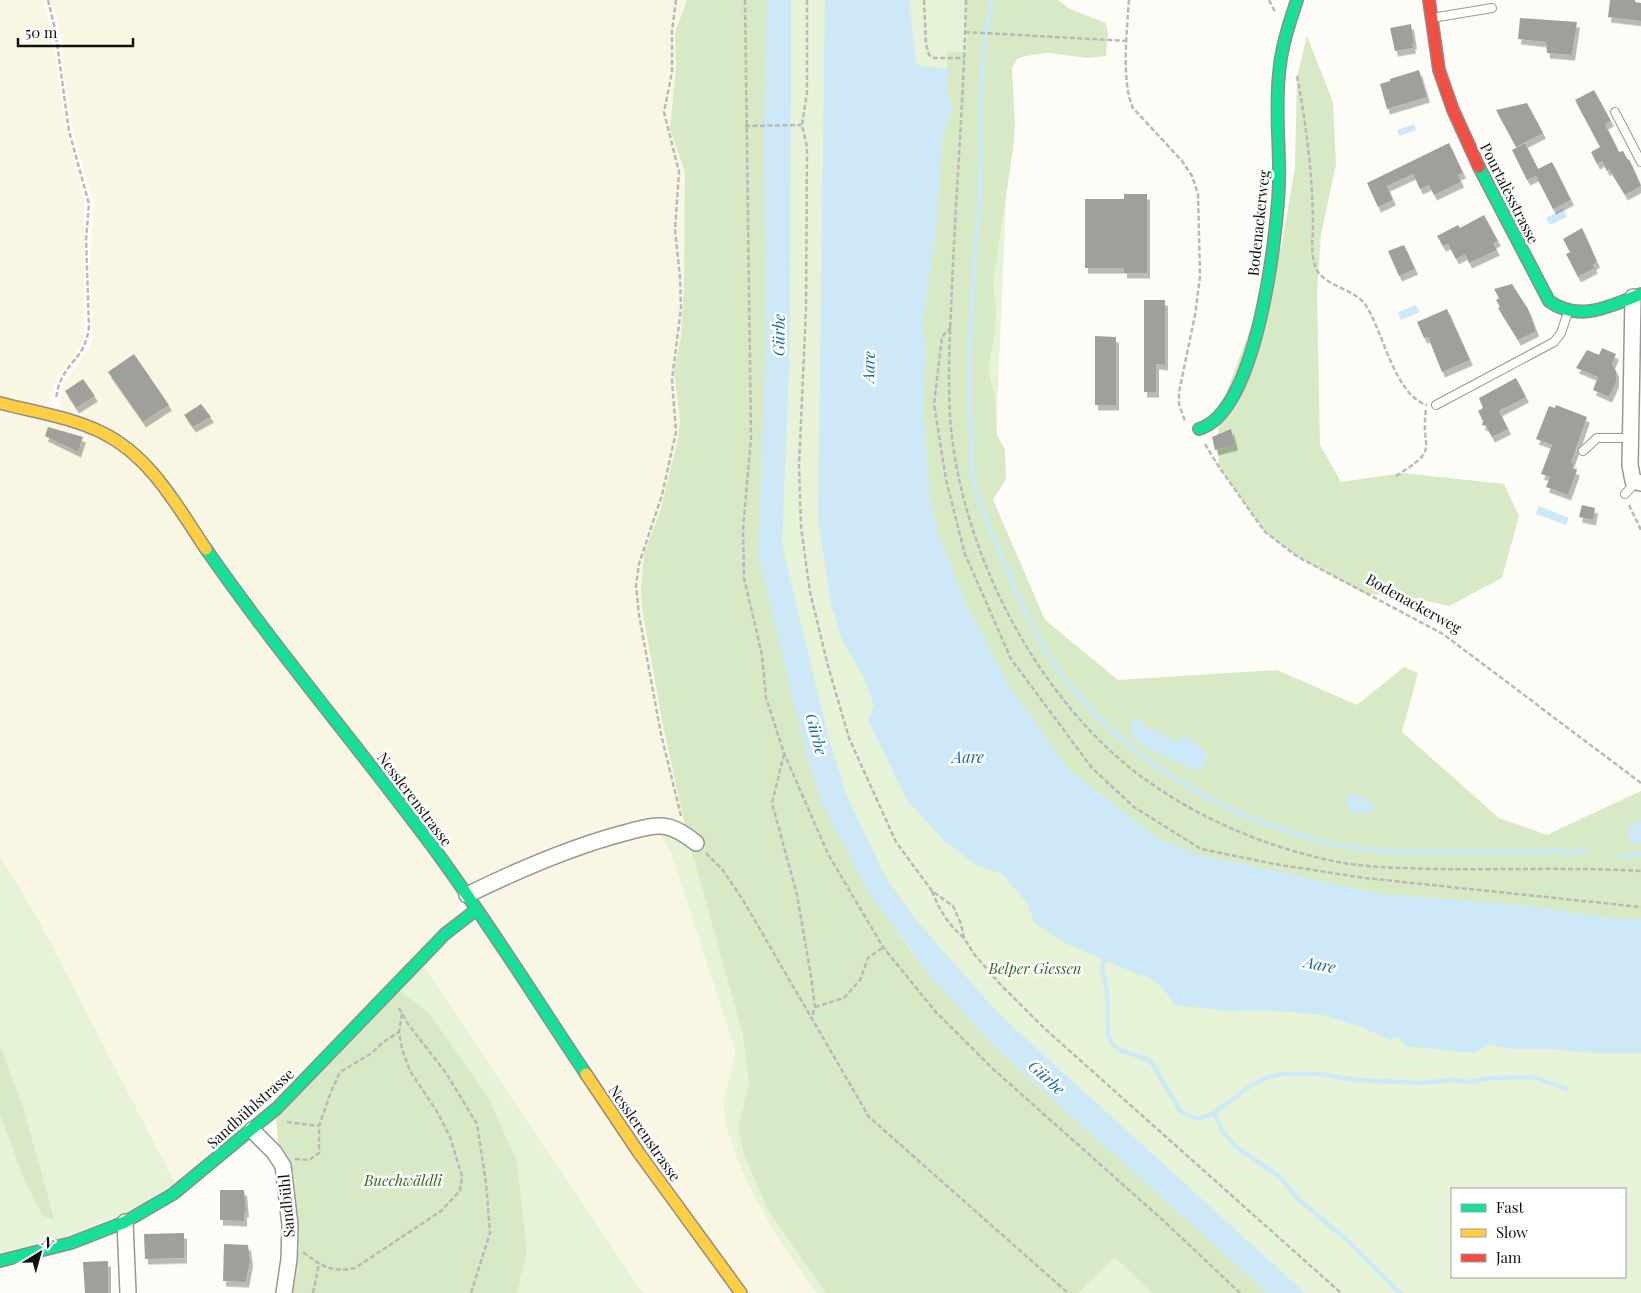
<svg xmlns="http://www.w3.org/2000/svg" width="1641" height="1293" font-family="'Playfair Display',serif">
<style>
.farmland{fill:#f9f7e4}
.green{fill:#e7f3d7;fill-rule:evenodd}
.forest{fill:#d8eac5}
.water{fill:#cde8f7}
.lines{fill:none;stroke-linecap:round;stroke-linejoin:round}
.stream{stroke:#cde8f7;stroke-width:4.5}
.building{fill:#a19f9c;filter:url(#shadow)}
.lane-casing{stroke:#979795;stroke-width:10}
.street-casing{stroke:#979795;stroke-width:18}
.fast-casing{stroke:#8e8d8b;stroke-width:14}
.slow-casing{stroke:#8e8d8b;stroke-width:14}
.jam-casing{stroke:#8e8d8b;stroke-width:14}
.path{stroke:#b9b9b8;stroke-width:2.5;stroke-dasharray:5 2.5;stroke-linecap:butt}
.lane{stroke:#fffffe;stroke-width:8}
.street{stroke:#fffffe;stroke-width:15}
.fast{stroke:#16e098;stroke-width:11}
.slow{stroke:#ffcf43;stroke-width:11}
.jam{stroke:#f24e42;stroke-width:11}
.labels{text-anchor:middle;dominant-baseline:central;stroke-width:5;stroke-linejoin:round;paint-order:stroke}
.street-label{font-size:15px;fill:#111;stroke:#fff}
.park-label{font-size:15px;font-style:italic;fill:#2f6b1f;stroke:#fff}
.water-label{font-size:16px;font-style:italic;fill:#1768a6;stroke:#fff}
</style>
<defs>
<filter id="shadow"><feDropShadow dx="3" dy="5.5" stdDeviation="0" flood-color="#0004"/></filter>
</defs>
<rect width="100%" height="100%" fill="#fdfcf7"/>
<g class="farmland">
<polygon points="0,0 44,0 53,42 66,130 84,197 84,336 81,346 57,377 50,399 44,405 0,399"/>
<polygon points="51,0 687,0 675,33 676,67 670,129 685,172 684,289 681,338 674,371 680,420 678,439 660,512 644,554 641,589 642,608 663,725 686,830 674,824 471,885 317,689 171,487 60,408 63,384 90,348 93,335 90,267 94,202 73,131 62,59 61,34"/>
<polygon points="0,407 92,433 140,463 460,892 460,908 456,916 370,1003 252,1118 175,1183 35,913 0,857"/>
<polygon points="651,830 660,836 670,850 735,1049 727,1126 736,1153 763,1211 799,1271 817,1293 746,1293 478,898 577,852"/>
<polygon points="472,924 483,928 735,1293 643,1293 422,963"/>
</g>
<g class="green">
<path d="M687 0H1029L1012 68 993 500 1045 620 1118 680 1546 835 1641 791V1293H817C784 1253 727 1159 724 1108 723 1087 736 1069 735 1049L670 850 660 836 651 830H686L663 725 642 608 641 589 644 554 660 512 678 439 680 420 674 371 681 338 684 289 685 172 670 129 676 67 675 33ZM1452 1189H1625V1277H1452Z"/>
<polygon points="0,857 35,913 175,1183 135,1209 62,1238 0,1253 0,1114 22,1175 42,1216 55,1219 24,1110 0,1045"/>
<polygon points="422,963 643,1293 517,1293 527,1252 517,1161 489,1099 396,988"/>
</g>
<g class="forest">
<polygon points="687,0 767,0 764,134 766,343 763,447 808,761 898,934 931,977 996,1048 1268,1293 1152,1293 1115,1257 1078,1293 826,1293 769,1212 744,1154 738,1128 749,1083 743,1035 686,830 663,725 642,608 641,589 644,554 660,512 678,439 680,420 674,371 681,338 684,289 685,172 670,129 676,67 675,33"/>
<polygon points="967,0 1058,0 1070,9 1106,23 1108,33 1106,56 1088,58 1048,53 1025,56 1017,59 1012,68 1015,125 1013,149 993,284 996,311 995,334 988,368 995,399 997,435 1005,450 1006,479 993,500 1045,620 1118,680 1277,670 1357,705 1404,667 1418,673 1402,732 1499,818 1547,835 1641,791 1641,919 1617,919 1513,904 1381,894 1199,855 1159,839 1069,770 1010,688 965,602 939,536 930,497 923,404 926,346 922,326 936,233 942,141 952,109 947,87 947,51 967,52"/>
<polygon points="1307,36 1333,102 1336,164 1321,235 1317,292 1320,445 1341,482 1403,473 1504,484 1519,516 1502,578 1449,606 1401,595 1366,594 1298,557 1265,532 1219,467 1218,415 1282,244 1295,167 1297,77"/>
<polygon points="396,988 429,1013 489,1099 517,1161 527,1252 517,1293 289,1293 294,1211 289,1161 278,1145 276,1115"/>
<polygon points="0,1045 24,1110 55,1220 42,1216 22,1175 0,1114"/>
</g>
<g class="water">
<polygon points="767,0 791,0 790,343 782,545 827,732 846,794 885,876 916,920 998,1013 1305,1293 1268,1293 996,1048 931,977 867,890 822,803 808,761 758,553 766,343 764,134"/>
<path d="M825 0H909L916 64C927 68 937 66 949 70L947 87 952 109 942 141 936 233 922 326 926 346 923 404 930 497 939 536 965 602 1010 688 1069 770 1159 839 1199 855 1381 894 1513 904 1617 919H1641V1053H1593L1552 1049H1510L1490 1044 1475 1053 1405 1046 1398 1037 1390 1040 1361 1027 1323 1015 1264 1010 1229 1011 1174 1005C1166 990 1155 977 1137 974L1067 944 1034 923 1028 904 1002 874 978 866 945 842 907 800 868 720 874 706 862 673 843 642 831 604 818 518Z"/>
<polygon points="1414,124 1416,130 1400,136 1397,130"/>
<polygon points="1563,209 1567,217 1550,225 1546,218"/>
<polygon points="1416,305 1420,312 1401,320 1398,312"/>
<polygon points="1539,506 1569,518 1566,525 1536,514"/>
<path d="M1139 719 1151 730 1159 734 1164 733 1177 744 1180 742 1179 737 1182 735C1189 739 1206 749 1208 756L1201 770 1198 771 1147 749 1132 737 1130 725 1133 720Z"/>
<polygon points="1352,793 1368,799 1375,808 1370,812 1351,814 1346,799"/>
<polygon points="1641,821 1641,844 1632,844 1626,832 1633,823"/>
</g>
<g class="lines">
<g class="stream">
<path d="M991 0C986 31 982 61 981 92 980 125 982 158 980 191 974 272 966 352 971 433 972 449 971 466 974 482 981 512 995 541 1007 569 1023 609 1042 650 1068 683 1133 765 1227 818 1328 843 1398 860 1472 848 1544 853L1557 849 1569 854 1585 849"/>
<polyline points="1619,856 1641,855"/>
<polyline points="1106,957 1102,969 1107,990 1108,1034 1112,1044 1122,1051 1144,1058 1152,1063 1181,1112 1198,1119 1214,1113 1253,1084 1268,1077 1284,1074 1319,1074 1356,1080 1420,1083 1454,1080 1471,1082 1490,1078 1533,1077 1567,1089"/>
<polyline points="1214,1113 1222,1130 1235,1146 1279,1176 1300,1201 1347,1240 1400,1293"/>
</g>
</g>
<g class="building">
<polygon points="1610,0 1635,0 1635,2 1641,3 1641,21 1608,17"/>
<polygon points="1520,18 1577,22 1572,55 1547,53 1546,42 1518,39"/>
<polygon points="1411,24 1414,44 1412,44 1413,48 1395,51 1390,28"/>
<polygon points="1419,70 1427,97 1387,109 1380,84 1390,81 1390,79"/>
<polygon points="1594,90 1611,121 1605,124 1619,152 1623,151 1628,160 1629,159 1641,186 1625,195 1609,169 1607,171 1602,161 1597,164 1591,152 1600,147 1575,100"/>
<polygon points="1527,103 1543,133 1516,147 1496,110"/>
<polygon points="1449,143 1463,173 1458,175 1461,182 1434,195 1429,185 1420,189 1413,174 1387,186 1393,200 1378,207 1367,183"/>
<polygon points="1525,143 1538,169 1552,162 1571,200 1553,209 1536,176 1527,180 1512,150"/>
<polygon points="1124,194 1147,194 1147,273 1124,273 1124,268 1085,268 1085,199 1124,199"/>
<polygon points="1484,215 1498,241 1493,243 1497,250 1469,263 1465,254 1456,259 1448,244 1443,246 1437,236 1458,225 1460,228"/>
<polygon points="1582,228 1597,262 1593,265 1595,268 1578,277 1566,254 1570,252 1563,239"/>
<polygon points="1404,245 1415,269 1399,276 1388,251"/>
<polygon points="1512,284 1528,309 1536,331 1518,340 1498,308 1500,307 1496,300 1499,298 1494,289"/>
<polygon points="1144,300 1165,300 1165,365 1156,364 1156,392 1144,392"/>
<polygon points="1447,309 1470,360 1442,372 1428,337 1424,338 1417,322"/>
<polygon points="1095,336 1116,337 1116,405 1095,405"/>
<polygon points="1602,348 1616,354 1612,364 1616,371 1616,382 1609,397 1593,390 1598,377 1576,368 1587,350 1599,355"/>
<polygon points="134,354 169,405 143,422 108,372"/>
<polygon points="1516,378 1526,397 1499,411 1508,429 1492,437 1486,426 1482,425 1483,421 1478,411 1483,408 1479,398"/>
<polygon points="83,379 95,396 76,408 65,391"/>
<polygon points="201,404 211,417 193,427 184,415"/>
<polygon points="1556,405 1587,417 1571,463 1574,463 1572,468 1577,470 1568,495 1546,487 1550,477 1541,474 1552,445 1536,439 1549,406 1555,408"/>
<polygon points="48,427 83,437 78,452 45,436"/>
<polygon points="1231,429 1235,445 1215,450 1212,437"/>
<polygon points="1582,505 1595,508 1593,520 1579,517"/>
<polygon points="220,1190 244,1190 246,1212 244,1212 244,1221 220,1220"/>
<polygon points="184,1233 184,1258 145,1259 144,1234"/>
<polygon points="224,1244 248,1245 250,1261 246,1282 223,1281"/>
<polygon points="108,1261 108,1293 85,1293 83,1262"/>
</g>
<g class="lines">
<defs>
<g id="lane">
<polyline points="1432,18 1492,8"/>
<polyline points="1615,112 1641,162"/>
<polyline points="1436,405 1554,342 1561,333 1568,312"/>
<polyline points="1583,451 1597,438 1631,438"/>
<polyline points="1625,494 1635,483"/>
</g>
<g id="street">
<polyline points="1633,297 1630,465 1633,481 1641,483"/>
<path d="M467 895C518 870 573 846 628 832 639 829 651 825 662 826 675 827 686 835 696 843"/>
<polyline points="252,1130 274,1152 283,1166 290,1225 289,1259 284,1293"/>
<polyline points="125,1222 128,1293"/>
</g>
<g id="fast">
<path d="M1479 167 1549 301C1579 323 1611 306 1641 294"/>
<path d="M1199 429C1257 413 1277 236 1279 184 1280 147 1275 110 1279 74 1281 48 1289 24 1297 0"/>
<path d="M206 549C279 654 362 751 438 854 490 925 537 1001 586 1074"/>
<polyline points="0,1261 71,1243 125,1222 173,1194 277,1108 445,934 476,910"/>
</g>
<g id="slow">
<path d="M0 403C34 412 71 417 103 433 151 457 177 506 206 549"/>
<polyline points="586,1074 639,1153 741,1293"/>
</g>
<polyline id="jam" points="1429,0 1439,70 1453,110 1479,167"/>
</defs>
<use href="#lane" class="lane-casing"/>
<use href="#street" class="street-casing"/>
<use href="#fast" class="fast-casing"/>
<use href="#slow" class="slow-casing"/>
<use href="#jam" class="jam-casing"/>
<g class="path">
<path d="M48 0 55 29 69 131 89 204 86 239 89 327C85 357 72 357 61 380 58 386 57 393 56 399"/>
<polyline points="676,0 672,31 672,72 664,112 679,172 675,230 680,277 681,308 672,380 676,432 662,495 639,564 636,585 639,615 661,734 681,816"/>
<polyline points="745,0 751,438 743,529 744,578 762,655 766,698 784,753 828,854 883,947 935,1011 992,1068 1166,1223 1240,1293"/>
<polyline points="807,0 807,92 802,125 807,147 806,309 799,466 801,527 810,592 828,666 849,738 896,842 932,891 953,906 961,924 964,938 974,954 998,982 1044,1028 1341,1293"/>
<polyline points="924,0 926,44 929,55 934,58 964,58"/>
<path d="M966 0C964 95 956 190 952 286 950 333 947 382 951 429 964 549 1026 675 1116 756 1175 808 1252 843 1328 860 1365 868 1400 868 1437 869 1505 870 1573 867 1641 871"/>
<path d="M1129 0C1127 29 1121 83 1133 108L1182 161 1192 176 1198 194 1200 277 1195 315 1179 392V404L1185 421"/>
<polyline points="1269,0 1275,12"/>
<polyline points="965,32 1128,41"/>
<path d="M1297 76C1307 128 1313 178 1313 231 1312 244 1311 261 1318 272 1329 287 1353 289 1365 304 1383 330 1394 395 1427 405"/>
<polyline points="745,126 801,125"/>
<polyline points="951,327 942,337 934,404 946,480 965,554 1011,659 1092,768 1134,807 1201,849 1274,864 1365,878 1641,907"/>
<polyline points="1205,444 1219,467 1265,532 1298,557 1443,634 1641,783"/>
<path d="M1396 476C1442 447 1420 452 1426 409"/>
<polyline points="1629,505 1641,530"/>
<polyline points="784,754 772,803 797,895 811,976 815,1007 811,1019"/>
<polyline points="706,853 722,869 743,900 869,1117 1068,1293"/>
<path d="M932 891C939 910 948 924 964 938"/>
<polyline points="815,1007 844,998 860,980 868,958 882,948"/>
<polyline points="399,1008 408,1024 446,1073 477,1124 486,1183 490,1233 471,1293"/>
<polyline points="287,1122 319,1126"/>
<polyline points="295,1159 309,1160 319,1153 319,1126 331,1092 340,1072 372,1053 382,1043 399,1032"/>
<path d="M303 1252C321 1266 332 1273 355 1268L441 1211 460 1191 462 1176 450 1137 438 1113 410 1071 402 1049 399 1032 402 1013"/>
<polyline points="313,1293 319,1264"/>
</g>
<use href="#lane" class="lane"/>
<use href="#street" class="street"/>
<use href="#fast" class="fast"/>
<use href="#slow" class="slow"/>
<use href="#jam" class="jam"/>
</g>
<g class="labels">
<g class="street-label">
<text transform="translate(1510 193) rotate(63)">Pourtalèsstrasse</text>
<text transform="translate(1258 223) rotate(-84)">Bodenackerweg</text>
<text transform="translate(1414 603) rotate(29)">Bodenackerweg</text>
<text transform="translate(415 799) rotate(53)">Nesslerenstrasse</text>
<text transform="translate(250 1108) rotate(-42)">Sandbühlstrasse</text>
<text transform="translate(645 1133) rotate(55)">Nesslerenstrasse</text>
<text transform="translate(286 1206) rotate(-95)">Sandbühl</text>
</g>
<g class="park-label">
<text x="1035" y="968">Belper Giessen</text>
<text x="403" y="1180">Buechwäldli</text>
</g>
<g class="water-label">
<text transform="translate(778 335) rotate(-89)">Gürbe</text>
<text transform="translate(868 367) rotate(-88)">Aare</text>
<text transform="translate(817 734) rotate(75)">Gürbe</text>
<text x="968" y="756">Aare</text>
<text transform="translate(1320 964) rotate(11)">Aare</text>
<text transform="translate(1047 1077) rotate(42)">Gürbe</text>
</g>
</g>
<rect x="1451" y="1188" width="175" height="90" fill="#ffffff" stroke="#a0a0a0"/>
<rect x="1461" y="1204" width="25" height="8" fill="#16e098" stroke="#a0a0a0"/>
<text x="1496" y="1213" font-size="15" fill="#111111">Fast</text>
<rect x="1461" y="1229" width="25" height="8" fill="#ffcf43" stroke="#a0a0a0"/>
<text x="1496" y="1238" font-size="15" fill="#111111">Slow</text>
<rect x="1461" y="1254" width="25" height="8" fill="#f24e42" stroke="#a0a0a0"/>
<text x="1496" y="1263" font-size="15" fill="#111111">Jam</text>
<g transform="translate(40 1253) rotate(37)" stroke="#ffffff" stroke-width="4" paint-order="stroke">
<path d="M0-4L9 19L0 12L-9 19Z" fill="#111111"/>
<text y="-8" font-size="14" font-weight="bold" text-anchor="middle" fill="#111111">N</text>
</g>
<path d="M18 38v8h115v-8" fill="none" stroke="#111111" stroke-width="2.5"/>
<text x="25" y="38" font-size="15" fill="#111111" stroke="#ffffff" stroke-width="4" paint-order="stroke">50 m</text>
</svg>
